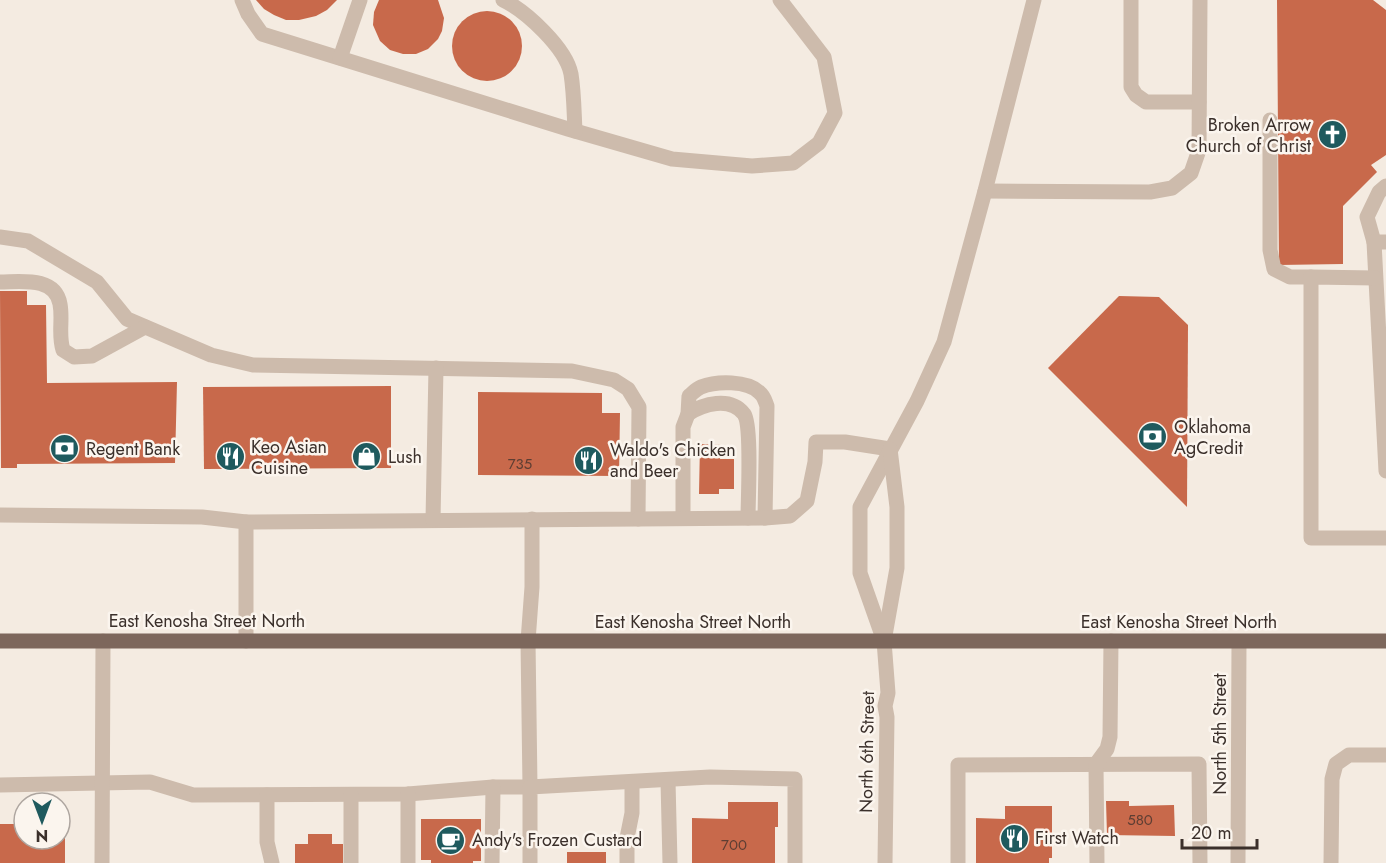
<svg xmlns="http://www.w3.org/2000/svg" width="1386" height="863" font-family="Jost,sans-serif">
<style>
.building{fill:#c8694b}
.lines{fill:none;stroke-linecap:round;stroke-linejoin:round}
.minor{stroke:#cdbbac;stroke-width:15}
.major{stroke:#7d675c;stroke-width:15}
.labels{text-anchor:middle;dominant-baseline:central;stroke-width:5;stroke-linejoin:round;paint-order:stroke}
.number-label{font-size:15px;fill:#5e3e33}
.poi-label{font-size:18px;fill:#3b302b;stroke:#fbf5ee;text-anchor:start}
.street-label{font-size:18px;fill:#3b302b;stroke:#fbf5ee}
</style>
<rect width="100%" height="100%" fill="#f4ebe1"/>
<g class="building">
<polygon points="256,0 337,0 327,10 316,16 299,20 286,20 274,15 264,9"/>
<polygon points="379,0 438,0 444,18 442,31 438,39 428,49 416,54 403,54 390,50 380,41 373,25 374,12"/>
<polygon points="1277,0 1373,0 1386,10 1386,155 1371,165 1377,172 1343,206 1343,264 1279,265"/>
<circle cx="487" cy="46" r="35"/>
<polygon points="0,291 27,291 27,305 46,305 47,383 177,382 175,463 17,464 17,468 1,468"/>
<polygon points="1119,296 1159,297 1188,325 1187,507 1048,368"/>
<polygon points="391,386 391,468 204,469 203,387"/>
<polygon points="478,392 602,393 602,413 620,413 619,476 478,475"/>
<polygon points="700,444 721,445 720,459 734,459 734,489 719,489 719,494 699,494"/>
<polygon points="1106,801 1129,801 1129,806 1174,805 1175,836 1107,835"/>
<polygon points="728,802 778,802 778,827 775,827 775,863 692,863 692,818 728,819"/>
<polygon points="1005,806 1052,806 1052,858 1049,858 1049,863 976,863 976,818 1005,819"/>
<polygon points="421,819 481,819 481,861 473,861 473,863 431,863 431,860 421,860"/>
<polygon points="0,824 24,824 24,839 60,839 60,824 65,824 65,863 0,863"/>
<polygon points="308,834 332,834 332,844 343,844 343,863 295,863 295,844 308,844"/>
<rect x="567" y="852" width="39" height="11"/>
</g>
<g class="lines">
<g class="minor">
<polyline points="242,0 248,14 262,34 568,129 672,159 752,166 793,163 819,143 835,113 824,57 780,0"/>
<path d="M503 0C526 11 566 48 571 74 574 93 574 112 575 131"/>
<polyline points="1131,0 1131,87 1136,95 1146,102 1199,102"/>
<polyline points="340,58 360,0"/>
<polyline points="1270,120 1270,250 1274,269 1290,277 1311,277"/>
<polyline points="985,191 1150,192 1172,188 1191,173 1199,150 1200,0"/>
<polyline points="0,237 28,241 97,282 127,319 211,355 253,365 572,371 614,380 628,389 639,407 638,519 246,522"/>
<polyline points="1374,242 1367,217 1379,192 1386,186"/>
<polyline points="1386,242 1374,242 1386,471"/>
<polyline points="1375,278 1311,277 1311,538 1386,538"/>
<path d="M0 282C20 282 55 276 60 304 63 320 58 334 63 350L74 357 92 356 145 327"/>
<path d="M688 414C703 404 730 396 744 414 752 425 748 500 748 518"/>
<polyline points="0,515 202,517 246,522 246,641"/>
<path d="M683 518V427L688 414 689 396C693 393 696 389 701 387 716 381 748 380 760 393 764 396 765 401 767 406L765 518"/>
<polyline points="638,519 765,518 790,516 807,501 815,462 816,442 845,442 890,449"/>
<polyline points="433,520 436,368"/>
<polyline points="884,641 860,573 860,507 917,401 944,342 985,191 1034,0"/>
<polyline points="668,781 670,863"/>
<polyline points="0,785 150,782 193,795 408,794 493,787 530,787 528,641 532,587 532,519"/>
<polyline points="408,794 408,863"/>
<polyline points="267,795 267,842 272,863"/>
<polyline points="351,795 351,863"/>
<polyline points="102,863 103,641"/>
<polyline points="492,863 493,787"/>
<polyline points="530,863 530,787 710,777 795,779 795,863"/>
<polyline points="627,863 627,838 632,813 632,782"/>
<polyline points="885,863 887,717 885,706 888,693 884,641 897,568 897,507 890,449"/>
<polyline points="958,863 958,765 1199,764 1200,863"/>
<polyline points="1097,863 1096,764 1107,749 1110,737 1111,641"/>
<polyline points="1238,863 1239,642"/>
<polyline points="1331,863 1332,779 1336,764 1349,755 1386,755"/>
</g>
<polyline class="major" points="0,641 1386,641"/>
</g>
<defs>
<symbol id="church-disc" viewBox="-11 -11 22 22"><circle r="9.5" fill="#1f5a5e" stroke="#fbf5ee"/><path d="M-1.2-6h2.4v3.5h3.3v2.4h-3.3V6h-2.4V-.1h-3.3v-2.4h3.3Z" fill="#fff"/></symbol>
<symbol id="bank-disc" viewBox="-11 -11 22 22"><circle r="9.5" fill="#1f5a5e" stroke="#fbf5ee"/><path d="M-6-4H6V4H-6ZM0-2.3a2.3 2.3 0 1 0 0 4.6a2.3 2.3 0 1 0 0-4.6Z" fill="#fff"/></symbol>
<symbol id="restaurant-disc" viewBox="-11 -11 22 22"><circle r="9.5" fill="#1f5a5e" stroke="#fbf5ee"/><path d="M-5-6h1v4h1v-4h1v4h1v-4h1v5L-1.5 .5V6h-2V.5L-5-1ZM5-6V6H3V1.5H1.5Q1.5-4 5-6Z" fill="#fff"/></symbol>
<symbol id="shop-disc" viewBox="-11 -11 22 22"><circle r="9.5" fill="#1f5a5e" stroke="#fbf5ee"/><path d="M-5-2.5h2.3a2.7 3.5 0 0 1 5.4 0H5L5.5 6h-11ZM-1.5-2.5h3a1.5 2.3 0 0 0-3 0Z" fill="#fff"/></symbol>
<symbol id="cafe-disc" viewBox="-11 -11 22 22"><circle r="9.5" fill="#1f5a5e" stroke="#fbf5ee"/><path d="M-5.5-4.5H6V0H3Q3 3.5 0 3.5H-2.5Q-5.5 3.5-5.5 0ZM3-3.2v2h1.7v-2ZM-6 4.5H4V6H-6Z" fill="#fff"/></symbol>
</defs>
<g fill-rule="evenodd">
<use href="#church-disc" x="1316" y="118" width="33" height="33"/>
<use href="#bank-disc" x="1136" y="420" width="33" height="33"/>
<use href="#bank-disc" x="48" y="432" width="33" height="33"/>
<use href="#restaurant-disc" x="214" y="440" width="33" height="33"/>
<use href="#shop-disc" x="350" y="440" width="33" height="33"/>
<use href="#restaurant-disc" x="572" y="444" width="33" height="33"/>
<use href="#restaurant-disc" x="998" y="822" width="33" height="33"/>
<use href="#cafe-disc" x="434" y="824" width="33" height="33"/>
</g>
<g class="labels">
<g class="number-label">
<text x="520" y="464">735</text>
<text x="1140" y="820">580</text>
<text x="734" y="845">700</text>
</g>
<g class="poi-label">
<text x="1311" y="125" text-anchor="end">Broken Arrow<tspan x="1311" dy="21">Church of Christ</tspan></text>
<text x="1174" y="427">Oklahoma<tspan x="1174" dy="21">AgCredit</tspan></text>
<text x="251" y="447">Keo Asian<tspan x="251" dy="21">Cuisine</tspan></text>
<text x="86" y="449">Regent Bank</text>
<text x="610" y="450">Waldo's Chicken<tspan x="610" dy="21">and Beer</tspan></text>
<text x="388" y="457">Lush</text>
<text x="1035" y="838">First Watch</text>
<text x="472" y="840">Andy's Frozen Custard</text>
</g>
<g class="street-label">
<text x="207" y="621">East Kenosha Street North</text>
<text x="693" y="622">East Kenosha Street North</text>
<text x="1179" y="622">East Kenosha Street North</text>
<text transform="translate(1220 734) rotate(-90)">North 5th Street</text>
<text transform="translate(867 752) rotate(-89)">North 6th Street</text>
</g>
</g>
<g transform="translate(42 821) rotate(180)"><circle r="28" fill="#fbf5ee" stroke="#aea6a0" stroke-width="1.5"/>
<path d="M0-4.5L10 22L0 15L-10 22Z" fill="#1f5a5e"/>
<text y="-9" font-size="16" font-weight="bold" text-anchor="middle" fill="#3b302b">N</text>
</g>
<path d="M1182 839v9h75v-9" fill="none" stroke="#3b302b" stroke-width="3"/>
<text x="1191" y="839" font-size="18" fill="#3b302b" stroke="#fbf5ee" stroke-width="4.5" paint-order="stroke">20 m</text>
</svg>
